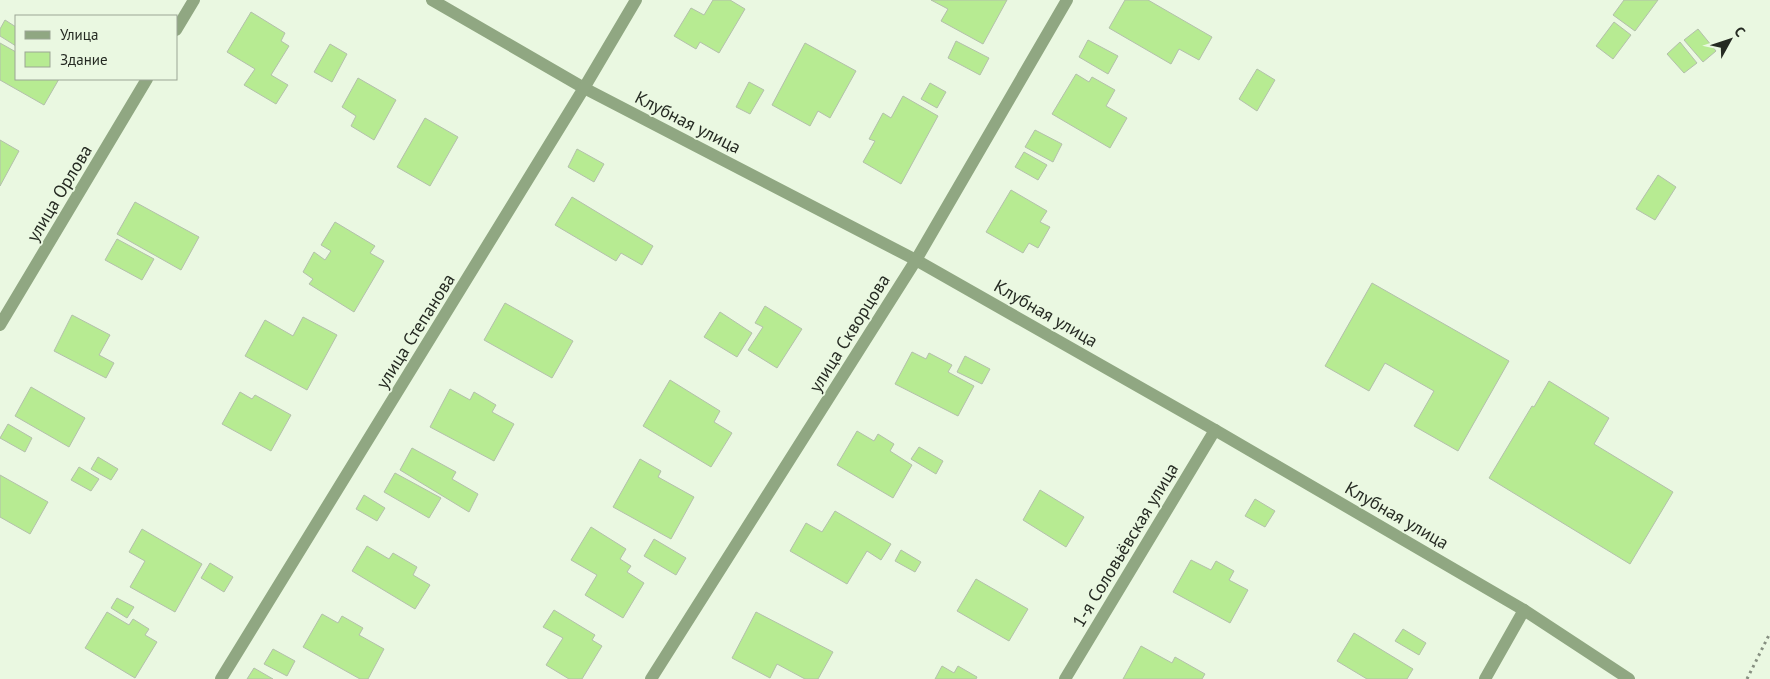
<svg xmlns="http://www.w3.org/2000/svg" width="1770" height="679" font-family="'PT Sans',sans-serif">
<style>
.building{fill:#b7eb92;stroke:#b3c0ab}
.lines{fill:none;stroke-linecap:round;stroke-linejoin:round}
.path{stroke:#868f80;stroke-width:3;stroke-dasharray:2.5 4;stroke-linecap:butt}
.minor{stroke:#90a782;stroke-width:12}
.labels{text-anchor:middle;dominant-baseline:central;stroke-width:4;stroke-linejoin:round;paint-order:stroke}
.street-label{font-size:18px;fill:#252a22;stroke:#eaf8e1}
</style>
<rect width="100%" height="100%" fill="#eaf8e1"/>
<g class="building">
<polygon points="713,0 730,0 745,9 719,53 700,42 696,49 674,36 691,8 704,15"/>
<polygon points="931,0 1007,0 983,44 941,21 948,9"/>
<polygon points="1125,0 1148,0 1212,37 1199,60 1179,49 1171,64 1109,28"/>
<polygon points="1624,0 1658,0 1635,31 1613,15"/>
<polygon points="251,12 285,33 281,41 289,46 271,75 288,85 276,104 244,85 255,69 227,52"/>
<polygon points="5,20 16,27 16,46 0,36 0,29"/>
<polygon points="1614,22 1631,35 1613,59 1596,46"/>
<polygon points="1698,29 1716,51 1703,62 1684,40"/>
<polygon points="1088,40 1118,56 1108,74 1079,57"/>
<polygon points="956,41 989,58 980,75 948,58"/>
<polygon points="1680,42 1697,63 1684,73 1667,54"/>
<polygon points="0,43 16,52 16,79 59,79 44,105 0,80"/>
<polygon points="805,43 856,71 830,118 818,111 810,126 772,105"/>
<polygon points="330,44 347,54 332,82 314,72"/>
<polygon points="1257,69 1275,80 1257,111 1239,99"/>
<polygon points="1076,74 1089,82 1092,77 1115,90 1106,106 1127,118 1110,148 1052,114"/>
<polygon points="358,78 396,100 374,140 351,126 356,116 342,107"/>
<polygon points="749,82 764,90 750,114 736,107"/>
<polygon points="930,83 946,92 937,108 921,99"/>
<polygon points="903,96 938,116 901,184 863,162 875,141 869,139 883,113 891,118"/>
<polygon points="425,118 458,137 430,186 397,167"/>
<polygon points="1035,130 1062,144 1053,162 1025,147"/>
<polygon points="0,140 19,151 0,186"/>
<polygon points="577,149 604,164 594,182 568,167"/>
<polygon points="1024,152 1047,165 1038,180 1015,167"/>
<polygon points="1658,175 1676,187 1655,220 1636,209"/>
<polygon points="1011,190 1047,211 1040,222 1050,227 1038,248 1029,243 1023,253 986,232"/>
<polygon points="572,197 653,246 642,265 621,253 616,261 555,225"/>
<polygon points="135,202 199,237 181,270 117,234"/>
<polygon points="335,222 375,246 370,253 384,261 354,312 309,284 313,279 303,272 314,252 325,260 331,251 321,245"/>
<polygon points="117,239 154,259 142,280 105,260"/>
<polygon points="1372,283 1509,361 1458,451 1414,426 1434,391 1385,363 1369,391 1325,366"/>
<polygon points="505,303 573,341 552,378 484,340"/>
<polygon points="765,306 802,329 777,368 748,350 763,327 755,323"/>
<polygon points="720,312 752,333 737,357 704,337"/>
<polygon points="72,315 110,335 99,355 114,363 106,378 54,351"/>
<polygon points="303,317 337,335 307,390 245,356 265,320 293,336"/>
<polygon points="912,352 926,359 929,353 952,365 948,372 974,386 958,416 895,384"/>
<polygon points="965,356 990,369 982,384 957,372"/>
<polygon points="670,380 720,411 714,422 732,433 711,467 643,426"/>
<polygon points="1549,381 1609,418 1594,444 1673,492 1630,564 1489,478 1532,406 1534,407"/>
<polygon points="31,387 85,418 69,447 15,416"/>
<polygon points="450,389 470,400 474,392 496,405 492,412 514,424 494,461 430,427"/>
<polygon points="240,392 252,399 255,395 291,415 271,451 222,424"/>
<polygon points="8,424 32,438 25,452 0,438"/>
<polygon points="857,431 874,441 878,434 894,444 890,451 912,465 893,498 837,465"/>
<polygon points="919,447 943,461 936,474 911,459"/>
<polygon points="412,448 456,472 452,479 478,494 469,512 400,470"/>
<polygon points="98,457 118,469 111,480 91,469"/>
<polygon points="640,459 661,471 658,477 694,497 671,539 613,507"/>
<polygon points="79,467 99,479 91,491 71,480"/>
<polygon points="395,473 441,498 429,518 384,492"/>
<polygon points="0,475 48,502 30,534 0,517"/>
<polygon points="1040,490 1084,517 1066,547 1023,520"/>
<polygon points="364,495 385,508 377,521 356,509"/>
<polygon points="1255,499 1275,511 1265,527 1245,516"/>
<polygon points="835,511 891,544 881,560 867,551 847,584 790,551 806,523 822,532"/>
<polygon points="591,527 626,549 620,559 631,566 627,572 644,583 623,618 585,595 597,575 571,560"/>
<polygon points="142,529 202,564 175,612 130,587 145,561 129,552"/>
<polygon points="654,539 686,558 676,575 644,556"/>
<polygon points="367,546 389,559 393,553 417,567 413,575 430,585 415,609 352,571"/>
<polygon points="901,550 921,562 915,572 895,561"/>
<polygon points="1191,560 1211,570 1216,561 1234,571 1229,580 1248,590 1230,623 1173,592"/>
<polygon points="210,563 233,577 224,592 201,578"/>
<polygon points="976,579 1028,609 1009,641 957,611"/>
<polygon points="117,598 134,607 127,618 111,608"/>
<polygon points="554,610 595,635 592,640 602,646 582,679 569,679 546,665 563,638 543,627"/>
<polygon points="107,612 129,625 133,619 149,629 145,635 157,642 135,678 85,648"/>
<polygon points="756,612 833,652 818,679 805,679 777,664 770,678 732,658"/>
<polygon points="322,614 338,623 342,616 363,628 359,635 384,649 368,679 360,679 303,647"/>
<polygon points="1403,629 1426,643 1419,655 1395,641"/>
<polygon points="1354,633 1413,669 1407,679 1367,679 1337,661"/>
<polygon points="1141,646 1172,663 1175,657 1205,674 1202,679 1123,679"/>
<polygon points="273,649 295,661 287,676 264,664"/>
<polygon points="942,666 954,673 958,666 977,677 976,679 935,679"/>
<polygon points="254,668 273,679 247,679"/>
</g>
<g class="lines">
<polyline class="path" points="1747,679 1770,633"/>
<g class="minor">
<polyline points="432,0 584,88 916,260 1215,430 1524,610 1629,679"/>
<polyline points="176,30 194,0"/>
<polyline points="0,325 147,79"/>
<polyline points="221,679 584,88 636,0"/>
<polyline points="651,679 916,260 1067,0"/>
<polyline points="1065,679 1215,430"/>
<polyline points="1485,679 1524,610"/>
</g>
</g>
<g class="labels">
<g class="street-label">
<text transform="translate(688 122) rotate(27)">Клубная улица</text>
<text transform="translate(59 193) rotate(-59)">улица Орлова</text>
<text transform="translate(1046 313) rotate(30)">Клубная улица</text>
<text transform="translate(415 331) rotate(-58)">улица Степанова</text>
<text transform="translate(849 333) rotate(-58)">улица Скворцова</text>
<text transform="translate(1397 515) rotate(30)">Клубная улица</text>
<text transform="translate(1125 545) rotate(-59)">1-я Соловьёвская улица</text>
</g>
</g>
<rect x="15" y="15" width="162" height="65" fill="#eaf8e1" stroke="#9ba695"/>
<rect x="25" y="31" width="25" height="8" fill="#90a782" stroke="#9ba695"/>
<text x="60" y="40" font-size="15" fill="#252a22">Улица</text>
<rect x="25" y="52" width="25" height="15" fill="#b7eb92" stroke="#9ba695"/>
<text x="60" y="65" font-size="15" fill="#252a22">Здание</text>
<g transform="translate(1730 40) rotate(50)" stroke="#eaf8e1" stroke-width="4" paint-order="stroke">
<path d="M0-4L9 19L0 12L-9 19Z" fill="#252a22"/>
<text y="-8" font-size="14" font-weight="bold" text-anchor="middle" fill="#252a22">С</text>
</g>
</svg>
